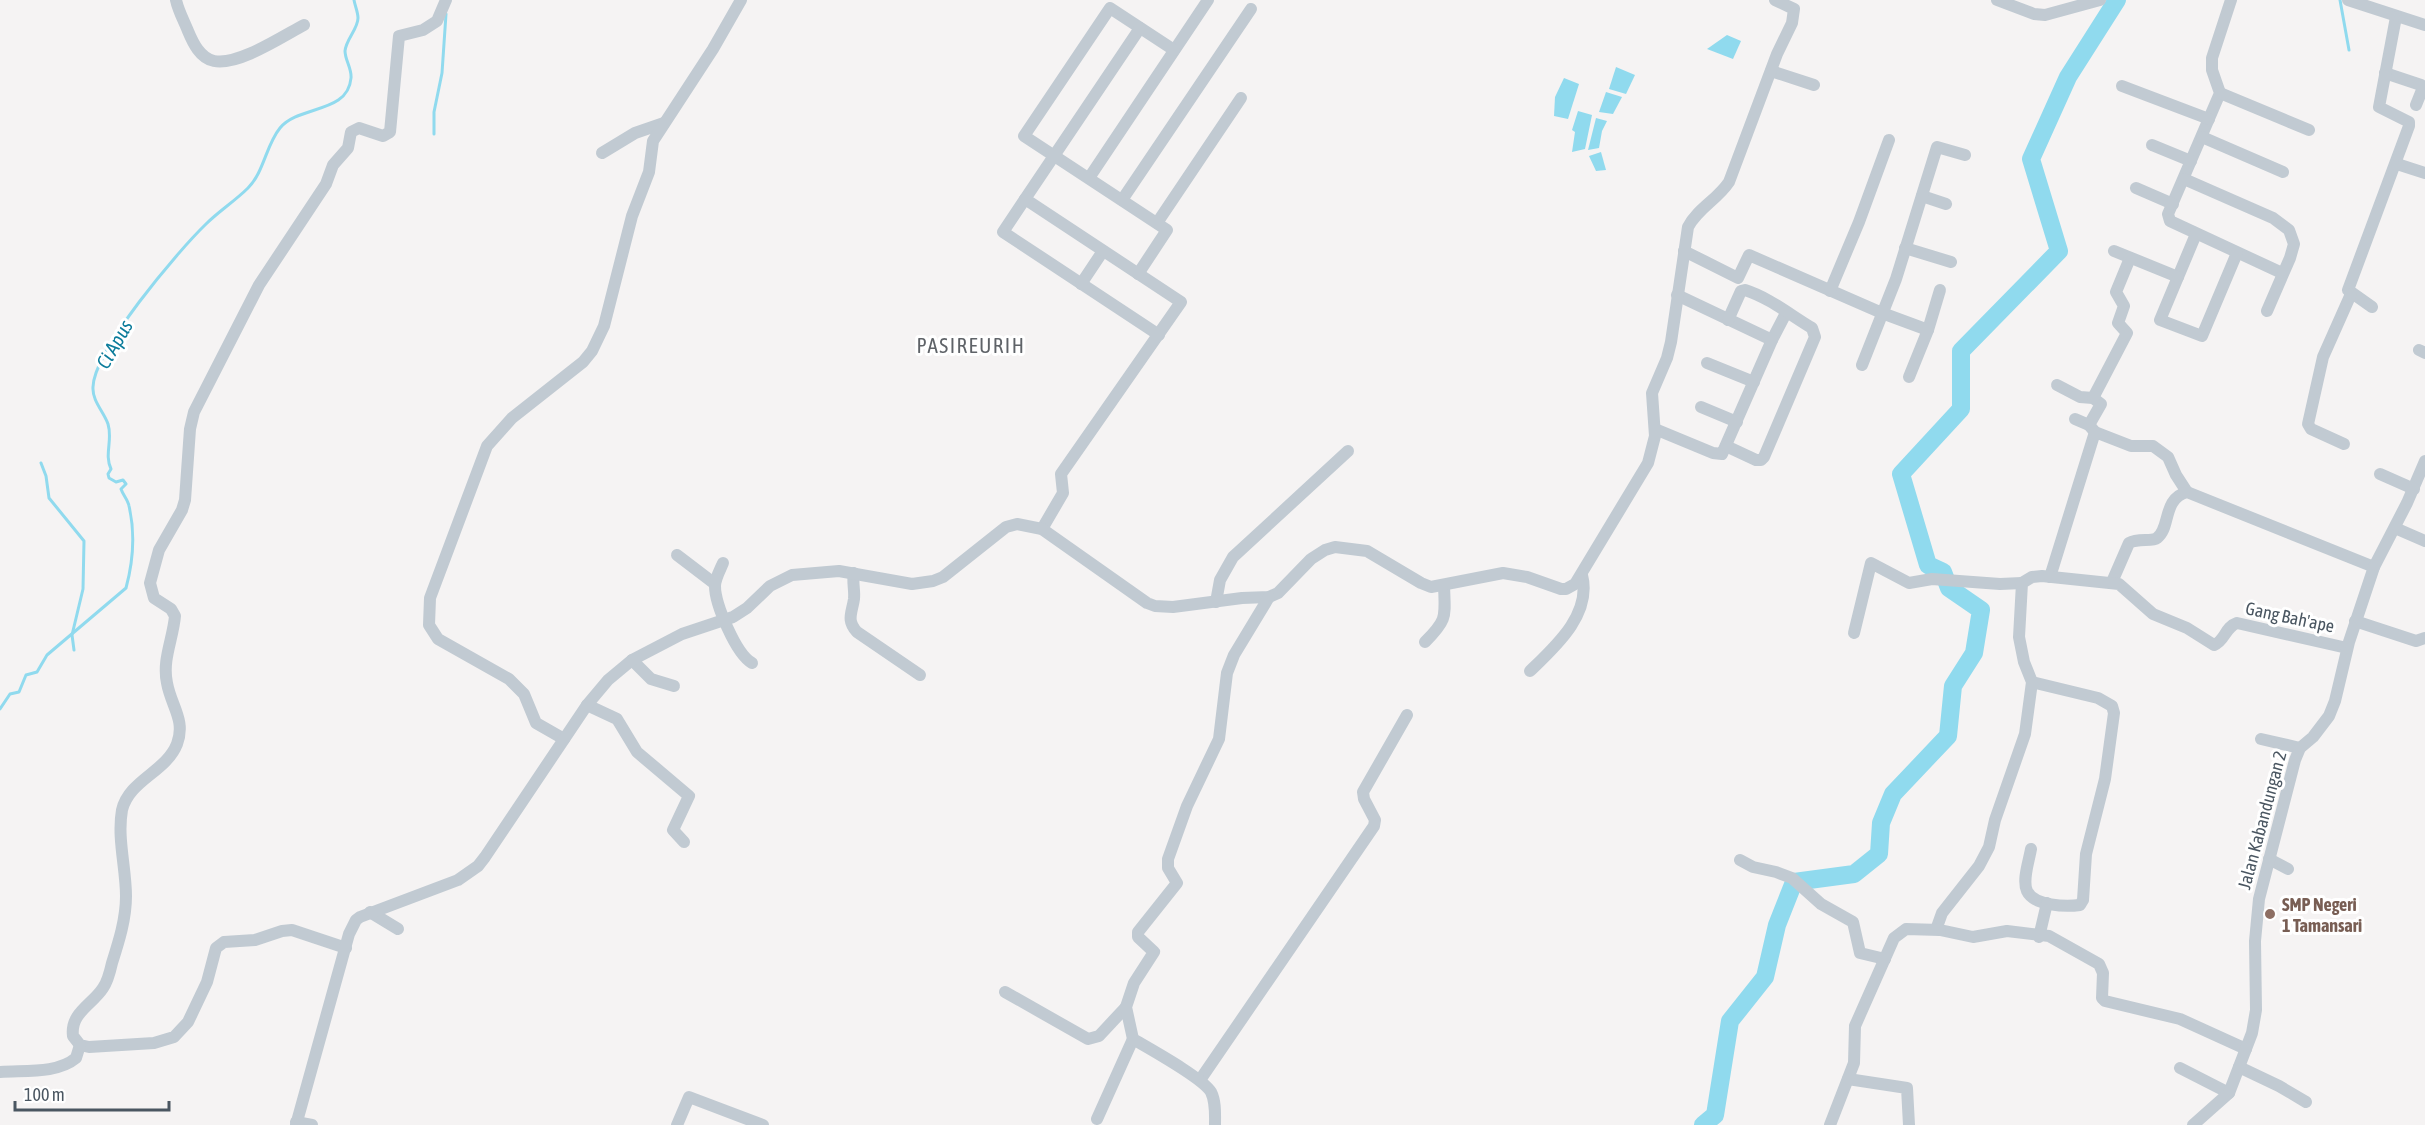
<svg xmlns="http://www.w3.org/2000/svg" width="2425" height="1125" font-family="'Asap Condensed',sans-serif">
<style>
.water{fill:#90daee}
.lines{fill:none;stroke-linecap:round;stroke-linejoin:round}
.stream{stroke:#90daee;stroke-width:3}
.river{stroke:#90daee;stroke-width:18}
.minor{stroke:#c1cad2;stroke-width:12}
.education-dot{fill:#8d6e63;stroke:#fff;stroke-width:2}
.labels{text-anchor:middle;dominant-baseline:central;stroke-width:6;stroke-linejoin:round;paint-order:stroke}
.street-label{font-size:18px;fill:#4a5661;stroke:#fff}
.education-label{font-size:18px;font-weight:bold;fill:#785e54;stroke:#fff;text-anchor:start}
.water-label{font-size:20px;font-style:italic;fill:#0c7c9b;stroke:#fff}
.quarter-label{font-size:21px;letter-spacing:1.5px;fill:#5f6368;stroke:#fff}
</style>
<rect width="100%" height="100%" fill="#f5f3f3"/>
<g class="water">
<polygon points="1727,35 1741,41 1733,59 1707,49"/>
<polygon points="1616,67 1635,75 1626,94 1609,89"/>
<polygon points="1564,78 1579,84 1568,119 1554,116 1555,97"/>
<polygon points="1606,92 1622,97 1613,114 1599,112"/>
<polygon points="1578,111 1592,115 1585,149 1572,152 1575,132 1572,130"/>
<polygon points="1596,118 1607,121 1602,131 1599,148 1588,150"/>
<polygon points="1601,152 1606,170 1596,171 1589,156"/>
</g>
<g class="lines">
<g class="stream">
<polyline points="2340,0 2349,50"/>
<polyline points="434,134 434,112 442,73 446,14"/>
<polyline points="41,463 46,476 49,498 84,541 83,589 72,635 74,650"/>
<path d="M0 709 10 694 19 692 26 675 37 672 47 655 126 588C133 562 135 532 129 506 128 500 123 495 121 489L126 484 123 480 116 482 109 478 108 474 111 469C104 454 113 440 108 424 104 412 92 401 93 387 94 350 178 251 206 224 219 211 235 201 248 188 264 172 266 145 280 128 299 105 348 114 351 78 352 69 345 60 345 51 346 39 358 29 358 18 358 12 355 6 354 0"/>
</g>
<polyline class="river" points="1703,1125 1715,1115 1730,1021 1765,977 1777,925 1794,882 1854,874 1879,854 1881,823 1893,794 1948,736 1953,686 1974,653 1981,610 1949,588 1943,572 1928,565 1901,474 1961,409 1961,351 2059,251 2031,159 2068,77 2117,0"/>
<g class="minor">
<path d="M176 0C178 10 184 21 188 31 193 43 200 58 214 61 238 66 283 36 304 25"/>
<polyline points="1997,0 2034,14 2045,15 2100,0"/>
<polyline points="2231,0 2212,58 2212,70 2220,93 2168,214 2170,221 2282,273"/>
<polyline points="2348,0 2425,25"/>
<polyline points="1771,71 1814,85"/>
<polyline points="2385,73 2421,85 2422,90 2416,105"/>
<polyline points="2122,86 2209,119"/>
<polyline points="2220,93 2309,130"/>
<polyline points="2202,137 2283,172"/>
<polyline points="2152,145 2191,161"/>
<polyline points="602,153 635,133 664,123"/>
<polyline points="2397,164 2425,173"/>
<polyline points="1089,178 1208,0"/>
<polyline points="2184,179 2273,218 2289,230 2294,244 2290,258 2267,311"/>
<polyline points="2136,188 2173,204"/>
<polyline points="1922,196 1946,204"/>
<polyline points="1025,199 1003,232 1159,335"/>
<polyline points="1122,200 1251,9"/>
<polyline points="1157,223 1241,98"/>
<polyline points="2196,234 2160,320 2202,336 2237,253"/>
<polyline points="1905,248 1951,262"/>
<polyline points="1684,251 1738,278 1749,255 1882,313 1928,330"/>
<polyline points="2114,251 2178,277"/>
<polyline points="1138,274 1167,230 1024,136 1110,8 1174,50"/>
<polyline points="1081,284 1103,251"/>
<polyline points="1830,291 1859,222 1889,140"/>
<polyline points="2372,307 2348,290 2409,126 2409,122 2379,107 2396,17"/>
<polyline points="1772,340 1786,313"/>
<polyline points="2419,350 2425,353"/>
<polyline points="1707,363 1754,382"/>
<polyline points="1862,365 1896,279 1937,147 1965,155"/>
<polyline points="1909,377 1928,330 1940,290"/>
<polyline points="2057,385 2080,397 2093,398 2101,404 2089,425"/>
<polyline points="2093,398 2127,333 2118,323 2124,306 2116,292 2130,258"/>
<polyline points="1701,407 1737,422"/>
<polyline points="2075,419 2089,425 2095,432 2131,446 2153,446 2168,457 2176,475 2187,492"/>
<polyline points="1655,429 1713,453 1722,454 1772,340 1677,295"/>
<polyline points="2344,444 2311,429 2308,424 2323,357 2351,294"/>
<path d="M1726 446 1756 460H1761L1764 457 1815 337 1812 328C1790 315 1770 298 1745 290L1741 291 1728 320"/>
<polyline points="2380,474 2414,489"/>
<polyline points="2395,528 2425,541"/>
<polyline points="1042,529 1063,493 1061,474 1181,302 1025,199 1140,28"/>
<polyline points="677,555 715,584"/>
<path d="M723 563C720 570 715 579 715 586 715 604 736 654 752 663"/>
<path d="M854 573C852 582 855 590 854 599 852 613 846 620 857 632L920 675"/>
<polyline points="2050,577 2095,432"/>
<path d="M2112 582 2129 543C2138 538 2152 542 2157 538 2171 528 2162 499 2187 492L2374 567"/>
<polyline points="1216,602 1220,580 1233,557 1348,451"/>
<polyline points="2355,621 2416,641 2425,638"/>
<polyline points="1854,633 1871,563 1909,583 1932,579 2000,584 2022,583"/>
<path d="M1425 642C1448 619 1445 617 1444 585"/>
<polyline points="632,660 651,679 674,686"/>
<path d="M1530 671C1556 646 1592 614 1582 575"/>
<polyline points="587,705 617,719 637,752 689,796 673,830 684,842"/>
<polyline points="564,739 536,723 524,694 509,679 438,639 429,625 430,598 487,446 512,418 583,362 592,351 604,326 632,216 649,172 653,141 713,49 741,0"/>
<polyline points="2261,739 2300,748"/>
<path d="M2031 849C2029 861 2022 880 2027 891 2034 906 2066 907 2080 905L2083 900 2086 854 2105 779 2114 713 2112 706 2098 698 2032 682"/>
<polyline points="2269,859 2288,869"/>
<polyline points="1740,860 1753,867 1776,872 1792,878 1821,904 1853,922 1860,953 1885,959"/>
<polyline points="370,912 398,929"/>
<polyline points="2039,937 2047,903"/>
<path d="M346 948 292 930 282 931 255 940 224 942 216 948 207 982 188 1022 174 1037 154 1043 89 1047 80 1045 73 1036C70 1013 92 1005 103 988 108 981 110 972 112 963 119 941 126 919 126 896 126 868 117 838 122 810 129 780 166 772 177 744 186 720 171 706 167 683 162 660 173 639 175 616L171 609 154 598 150 583 159 550 182 510 185 500 190 429 194 412 259 285 326 184 333 165 348 148 351 132 359 128 383 136 390 132 399 36 423 30 437 21 446 0"/>
<polyline points="1005,992 1088,1039 1099,1036 1126,1007"/>
<path d="M2246 1049 2180 1019 2105 1001 2102 998 2103 973 2099 964 2049 936 2007 931 1973 937 1940 930 1937 927 1942 913 1979 866 1989 847 1995 820 2025 734 2032 682 2024 662 2019 637 2022 583 2032 577 2042 576 2119 584 2153 614 2187 628 2214 645C2225 641 2225 627 2237 623L2347 648"/>
<polyline points="2239,1067 2279,1086 2306,1102"/>
<polyline points="2180,1068 2229,1093"/>
<path d="M0 1072C24 1070 57 1074 76 1058L80 1045"/>
<polyline points="1848,1079 1907,1088 1909,1125"/>
<polyline points="1200,1080 1374,826 1375,820 1364,799 1363,792 1407,715"/>
<polyline points="1097,1119 1133,1039"/>
<polyline points="296,1122 312,1125"/>
<path d="M296 1125 349 934 356 920 360 917 458 880 478 866 485 857 587 705 608 680 632 660 682 634 733 617 747 608 770 586 792 575 839 571 912 584 933 581 943 577 1006 527 1017 524 1042 529 1147 603 1155 606 1173 607 1242 598 1269 597 1278 593 1311 559 1325 550 1335 547 1367 551 1421 583 1431 587 1503 573 1527 577 1561 589H1566L1575 584 1648 463 1655 436 1652 393 1667 358 1671 342 1688 227C1698 208 1717 200 1729 182L1777 54 1792 23 1794 9 1775 0"/>
<polyline points="677,1125 689,1097 763,1125"/>
<path d="M1215 1125C1215 1115 1216 1102 1211 1092 1203 1078 1150 1049 1133 1039L1126 1007 1134 983 1154 952 1138 937V932L1177 883 1168 868V859L1187 806 1219 739 1227 673 1234 655 1269 597"/>
<polyline points="1830,1125 1854,1063 1855,1026 1894,938 1906,929 1940,930"/>
<polyline points="2193,1125 2229,1093 2252,1033 2256,1010 2255,941 2259,899 2295,760 2300,748 2313,737 2329,716 2335,701 2349,642 2374,567 2407,503 2425,461"/>
</g>
</g>
<circle class="education-dot" cx="2270" cy="914" r="6"/>
<g class="labels">
<g class="street-label">
<text transform="translate(2290 617) rotate(12)">Gang Bah'ape</text>
<text transform="translate(2262 820) rotate(-75)">Jalan Kabandungan 2</text>
</g>
<g class="education-label">
<text x="2282" y="904">SMP Negeri<tspan x="2282" dy="21">1 Tamansari</tspan></text>
</g>
<g class="water-label">
<text transform="translate(114 344) rotate(-60)">Ci Apus</text>
</g>
<g class="quarter-label">
<text x="971" y="345">PASIREURIH</text>
</g>
</g>
<path d="M15 1101v9h154v-9" fill="none" stroke="#4a5661" stroke-width="3"/>
<text x="24" y="1101" font-size="18" fill="#4a5661" stroke="#ffffff" stroke-width="4.5" paint-order="stroke">100 m</text>
</svg>
